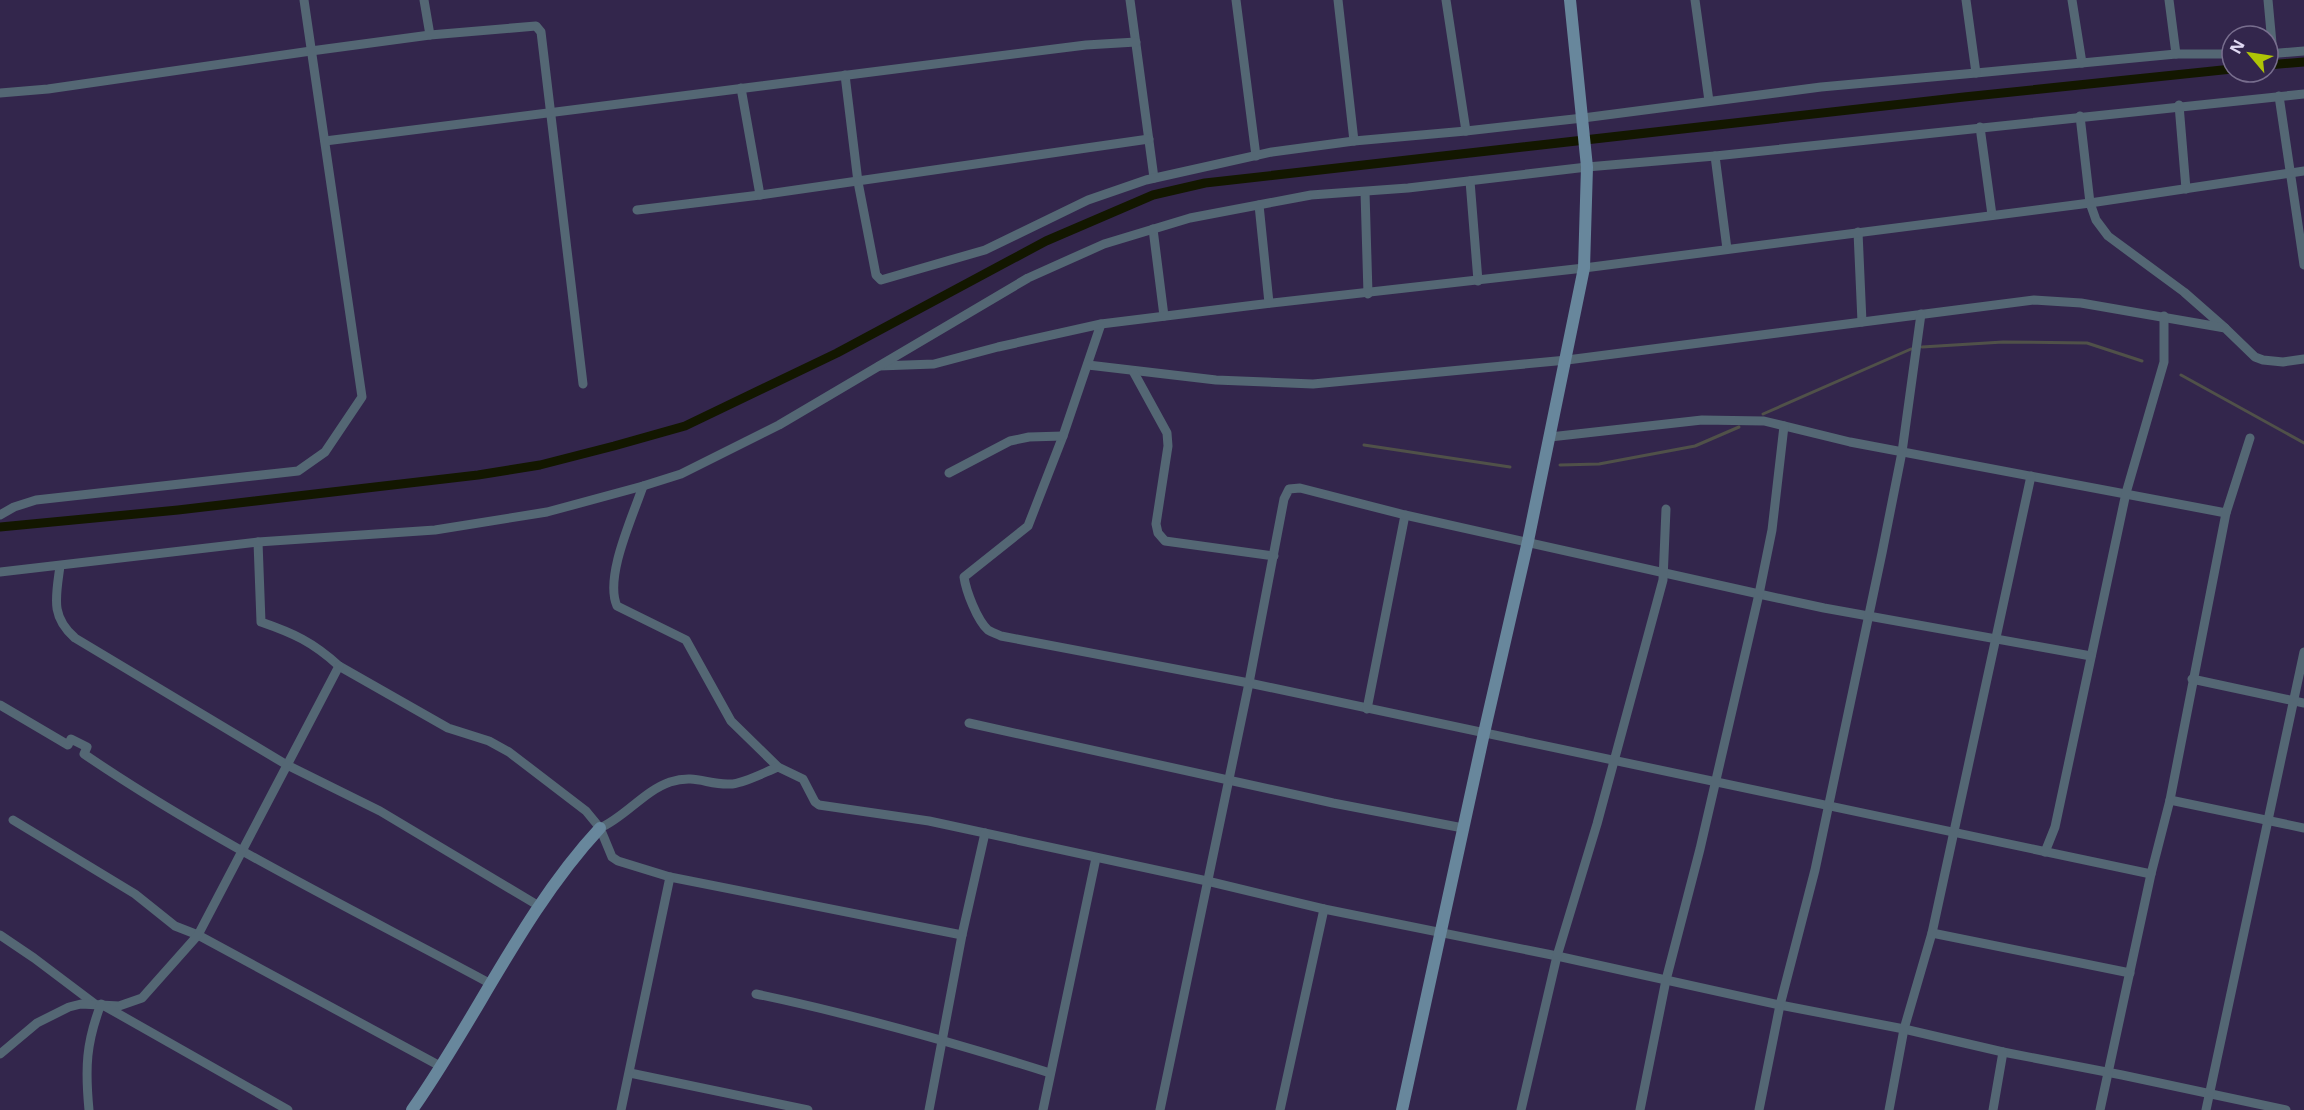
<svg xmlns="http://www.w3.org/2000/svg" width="2304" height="1110" font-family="'Open Sans',sans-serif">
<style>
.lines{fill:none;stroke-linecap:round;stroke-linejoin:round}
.stream{stroke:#505149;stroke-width:3}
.canal{stroke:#131700;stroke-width:9}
.street{stroke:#546774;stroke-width:9}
.secondary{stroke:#68879c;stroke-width:12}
</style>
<rect width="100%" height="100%" fill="#33264c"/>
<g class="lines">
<g class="stream">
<polyline points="1922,347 2003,342 2087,343 2142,361"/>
<polyline points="2181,375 2304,443"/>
<polyline points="1763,414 1911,349"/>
<polyline points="1364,445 1510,467"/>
<polyline points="1560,465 1599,464 1695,446 1739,427"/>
</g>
<g class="canal">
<polyline points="2268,65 2304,62"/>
<polyline points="0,527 178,510 478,475 540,465 614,446 685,426 837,353 1046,241 1153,195 1205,183 1964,97 2232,69"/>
</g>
<g class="street">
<polyline points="424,0 430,35"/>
<polyline points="1130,0 1154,178"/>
<polyline points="1236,0 1256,156"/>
<polyline points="1338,0 1354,141"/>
<polyline points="1446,0 1466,131"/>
<polyline points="1695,0 1709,101"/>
<polyline points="2072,0 2082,63"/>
<polyline points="2169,0 2176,54"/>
<polyline points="2268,0 2273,54"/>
<polyline points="2268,54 2304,51"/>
<polyline points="1976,73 2176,54 2232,54"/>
<polyline points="845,75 858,182 876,275 881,280 985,250 1088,200 1146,180 1272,152 1354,141 1466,131 1583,118 1821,87 1976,73 1966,0"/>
<polyline points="741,88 760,195 1149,139"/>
<polyline points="0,93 48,89 311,51 430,35 536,26 541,32 583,384"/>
<polyline points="2279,96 2304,265"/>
<polyline points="2179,105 2186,189"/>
<polyline points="2080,116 2090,203 2096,220 2108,236 2184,292 2225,328"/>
<polyline points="1980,127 1992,215"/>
<polyline points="325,141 1086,45 1136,42"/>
<polyline points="1715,156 1727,249"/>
<polyline points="1470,181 1478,281"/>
<polyline points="1365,192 1368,294"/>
<polyline points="1259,205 1269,303"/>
<polyline points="637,210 760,195"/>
<polyline points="1153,229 1164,316"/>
<polyline points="1858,232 1862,322"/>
<path d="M1101 324 1063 436 1028 526 964 577C966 591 977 620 988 630 991 632 997 634 1001 636L1249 683 2151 874"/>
<polyline points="1088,365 1216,380 1313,384 1567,360 2034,300 2081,303 2225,328 2255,357 2263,360 2283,362 2304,359"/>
<polyline points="879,366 934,364 998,347 1101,324 1255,305 1584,268 2090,203 2304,171"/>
<polyline points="1133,371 1167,433 1168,446 1156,524 1158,533 1165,541 1274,556"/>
<polyline points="1550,437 1702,420 1764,421 1850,442 2226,513"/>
<polyline points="949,473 1010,441 1029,437 1063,436"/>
<path d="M643 486C633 516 604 577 617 606L686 640 731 721 778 767 803 779 815 802 819 805 929 821 1207 881 1324 909 1557 956 1780 1005 1904 1029 2003 1052 2122 1075 2286 1110"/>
<polyline points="0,515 14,507 36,500 298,471 325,452 362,397 304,0"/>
<path d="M258 542 261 622C293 633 313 642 339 666L448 728 489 741 509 752 586 811 600 828 612 857 618 861 670 877 962 935"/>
<path d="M60 566C56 597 50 616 75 638L287 765 380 811 539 906"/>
<polyline points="0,572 258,542 435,530 547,512 643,486 681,474 779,425 1028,278 1104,244 1190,218 1311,195 1408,188 1587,167 1715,156 2304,94"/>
<polyline points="2192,679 2304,703"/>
<path d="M0 705 68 745 71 739 87 747 84 754C213 842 354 910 491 984"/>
<polyline points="1367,709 1405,515"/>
<polyline points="969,723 1333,803 1463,828"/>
<polyline points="2170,800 2304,828"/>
<polyline points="13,820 135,894 175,926 198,935 440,1066"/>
<path d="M600 828C625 817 644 791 670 782 696 774 707 785 730 784 743 784 765 772 778 767"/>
<polyline points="2045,852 2055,827 2126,493 2164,362 2164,316"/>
<polyline points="1932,933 2130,973"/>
<polyline points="0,935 34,958 95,1004"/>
<path d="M756 994C857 1015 952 1042 1050 1073"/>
<polyline points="0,1054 37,1023 69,1007 81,1004 119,1006 142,998 198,935 339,666"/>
<polyline points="630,1073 808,1110"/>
<path d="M89 1110C85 1068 86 1043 101 1004L288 1110"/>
<polyline points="621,1110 670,877"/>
<polyline points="929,1110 962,935 985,833"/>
<polyline points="1043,1110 1096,858"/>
<polyline points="1160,1110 1249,683 1284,499 1289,489 1300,488 1405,515 1759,594 1824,608 2091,656"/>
<polyline points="1280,1110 1324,909"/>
<polyline points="1521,1110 1557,956 1597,824 1663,580 1666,509"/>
<polyline points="1640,1110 1666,980 1700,849 1759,594 1772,530 1784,426"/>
<polyline points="1759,1110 1780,1005 1815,870 1882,553 1902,452 1921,314"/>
<polyline points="1889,1110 1904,1029 1932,933 2031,476"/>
<polyline points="1993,1110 2003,1052"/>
<polyline points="2100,1110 2151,874 2170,800 2226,513 2250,438"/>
<polyline points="2206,1110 2304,652"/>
</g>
<g class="secondary">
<path d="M412 1110C477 1018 523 911 600 828"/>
<polyline points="1402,1110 1484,733 1528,541 1584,268 1587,167 1570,0"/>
</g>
</g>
<g transform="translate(2250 54) rotate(299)"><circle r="28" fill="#33264c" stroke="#786e8e" stroke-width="1.5"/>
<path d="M0-4.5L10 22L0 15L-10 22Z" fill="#afc506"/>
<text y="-9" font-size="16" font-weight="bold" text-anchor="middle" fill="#e0d9f2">N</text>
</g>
</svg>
